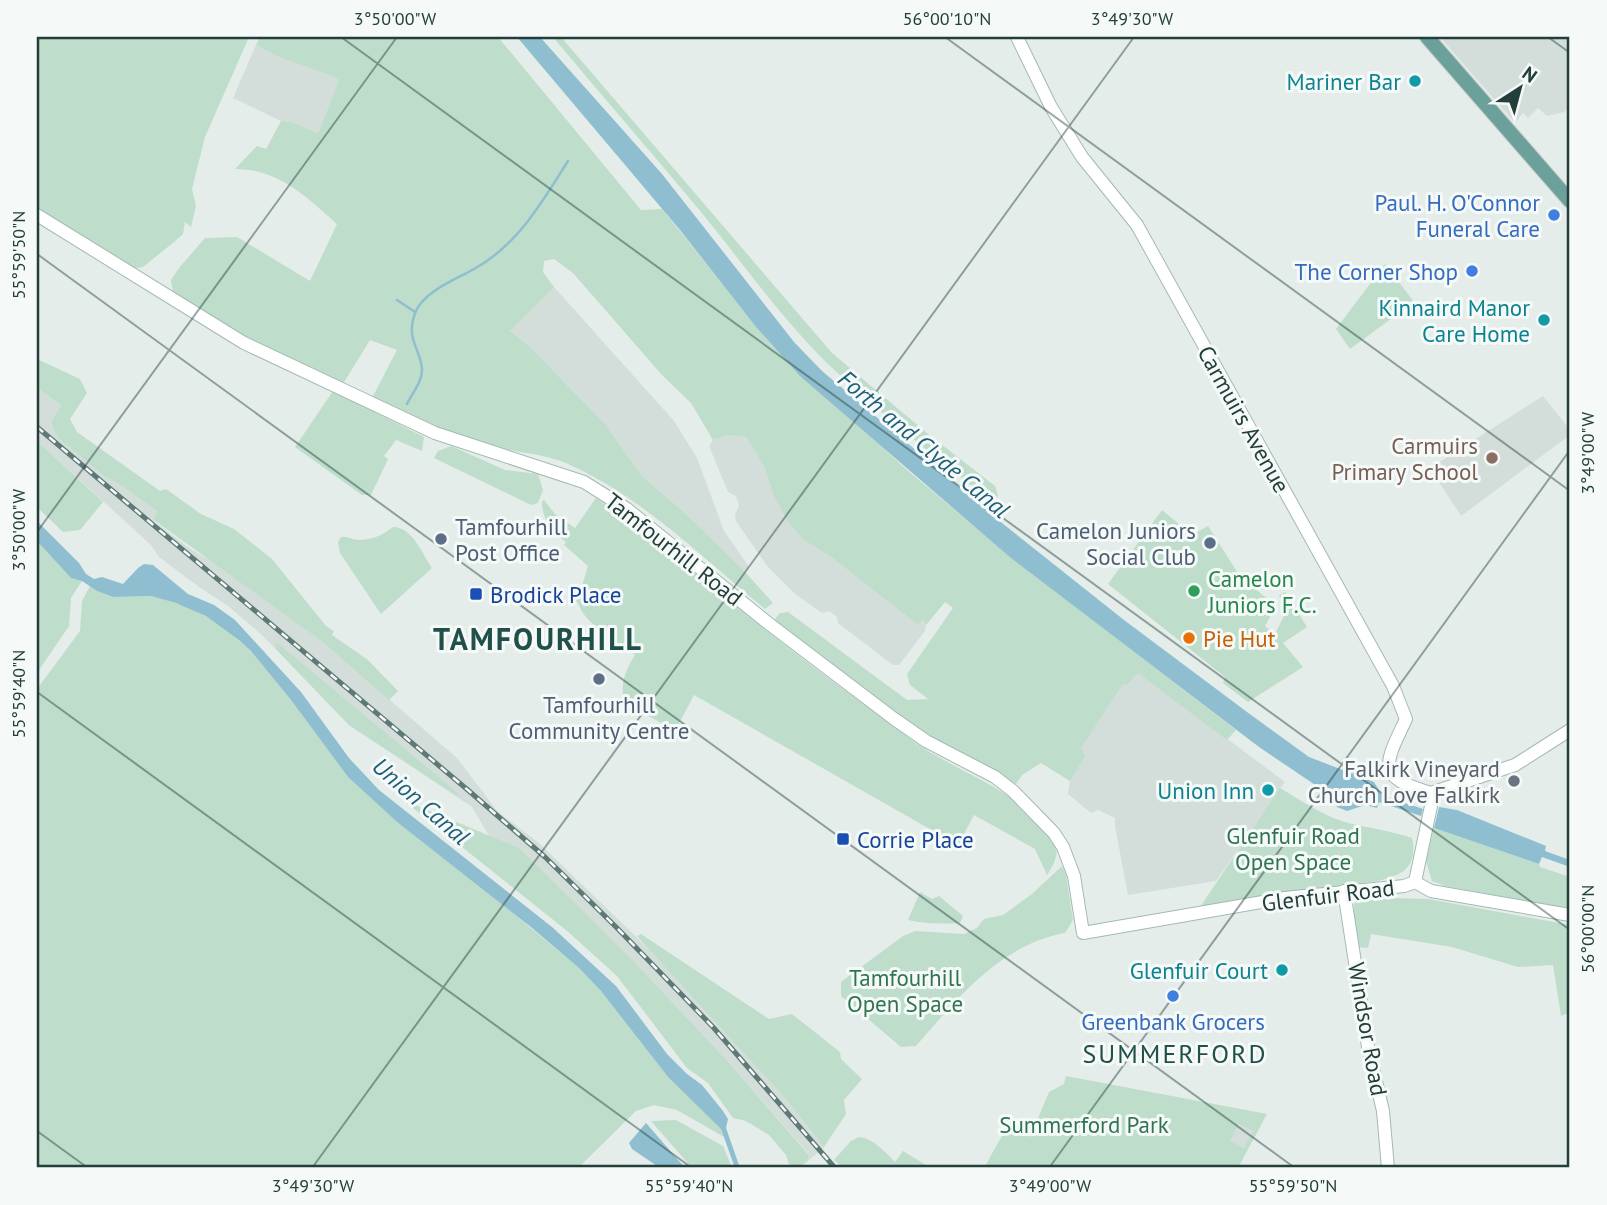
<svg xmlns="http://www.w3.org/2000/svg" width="1607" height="1205" font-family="'PT Sans',sans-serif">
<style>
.built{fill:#d3ddda}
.green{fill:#beddca;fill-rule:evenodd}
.water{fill:#8fbed0}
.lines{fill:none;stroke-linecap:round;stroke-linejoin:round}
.stream{stroke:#8fbed0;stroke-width:2.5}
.secondary-casing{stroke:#a3b9b4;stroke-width:14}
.primary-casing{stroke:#c2c9c8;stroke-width:16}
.secondary{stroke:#fff;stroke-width:12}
.primary{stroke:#6ba19a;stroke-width:14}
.rail-casing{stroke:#5f7a76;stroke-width:5}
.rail{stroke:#f5faf8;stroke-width:2.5;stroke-dasharray:8;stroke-linecap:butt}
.ticks{fill:none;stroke:#243f3b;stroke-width:2;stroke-opacity:0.45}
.culture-dot{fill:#0f9aa8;stroke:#f5faf8;stroke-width:2.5}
.shop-dot{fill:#3f7fe0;stroke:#f5faf8;stroke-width:2.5}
.education-dot{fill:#8d6e63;stroke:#f5faf8;stroke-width:2.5}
.service-dot{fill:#5c6f8a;stroke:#f5faf8;stroke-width:2.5}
.leisure-dot{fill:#2e9e5b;stroke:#f5faf8;stroke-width:2.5}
.transit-dot{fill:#1a4fb4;stroke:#f5faf8;stroke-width:2.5}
.food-dot{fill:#e8710a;stroke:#f5faf8;stroke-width:2.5}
.worship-dot{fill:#6b7280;stroke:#f5faf8;stroke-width:2.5}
.labels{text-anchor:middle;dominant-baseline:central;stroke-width:6;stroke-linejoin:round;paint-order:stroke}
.culture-label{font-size:23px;fill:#0d838f;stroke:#f5faf8;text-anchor:end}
.shop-label{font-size:23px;fill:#366cbe;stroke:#f5faf8;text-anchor:end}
.street-label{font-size:23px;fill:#243f3b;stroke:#f5faf8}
.education-label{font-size:23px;fill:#785e54;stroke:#f5faf8;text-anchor:end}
.service-label{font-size:23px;fill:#4e5e75;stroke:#f5faf8;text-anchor:start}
.leisure-label{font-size:23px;fill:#27864d;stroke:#f5faf8;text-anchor:start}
.transit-label{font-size:23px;fill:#164399;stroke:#f5faf8;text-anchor:start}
.food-label{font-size:23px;fill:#c56008;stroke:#f5faf8;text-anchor:start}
.worship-label{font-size:23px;fill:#5b616d;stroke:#f5faf8;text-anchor:end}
.park-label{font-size:23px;fill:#307452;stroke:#f5faf8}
.water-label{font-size:24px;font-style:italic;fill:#205f79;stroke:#f5faf8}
.quarter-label{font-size:26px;letter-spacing:2px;fill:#21504a;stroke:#f5faf8}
.district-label{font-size:30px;font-weight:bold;letter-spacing:2px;fill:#21504a;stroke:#f5faf8}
.neatline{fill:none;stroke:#243f3b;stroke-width:2.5}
.ticks-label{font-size:18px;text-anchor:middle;fill:#243f3b}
</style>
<rect width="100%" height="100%" fill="#e5edea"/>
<g class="built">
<polygon points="1440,37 1570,37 1570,106 1564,112 1547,116 1538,108 1528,118 1523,113 1515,123"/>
<polygon points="256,45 268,52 299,62 339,80 318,133 292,122 281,121 233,98"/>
<polygon points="554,287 674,421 697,458 724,531 749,567 745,572 685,513 642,476 605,424 530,347 510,331"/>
<polygon points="37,388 61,405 51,422 57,437 104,476 119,484 157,511 154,521 189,548 217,565 324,643 457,758 498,812 539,843 656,956 786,1099 824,1147 808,1161 808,1153 721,1054 639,967 492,841 472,807 349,725 263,636 228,606 199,587 159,557 151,545 37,441"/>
<polygon points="1543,396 1570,430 1570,435 1461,516 1430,468"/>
<polygon points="727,435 746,437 764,466 773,494 804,540 831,557 918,625 923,618 926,625 925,631 899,665 893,665 838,623 837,617 829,611 822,613 795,594 768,567 736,521 735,514 739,506 736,496 728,492 709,446 713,440"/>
<polygon points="1138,672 1285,782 1216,881 1128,895 1115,826 1115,818 1098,810 1091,813 1068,794 1070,781 1085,757 1080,749 1122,684 1128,684"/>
<polygon points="1239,1124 1253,1131 1244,1149 1230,1141"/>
</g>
<g class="green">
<polygon points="37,37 249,37 205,137 192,189 196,206 191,227 185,222 183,234 174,242 143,267 131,269 37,209"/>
<path d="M260 37H498L641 210 662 209 773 346 907 470 1011 557 1236 730 1227 740 1138 673 1128 684 1122 685 1081 748 1085 757 1070 781 1041 763 1022 775 1016 784 997 772 926 737 781 628 775 619 780 613 788 612 907 700 928 699 910 685 907 674 953 608 945 602 926 625 923 619 918 625 831 557 804 540 789 523 773 494 764 466 746 437 727 435 713 440 691 403 662 375 573 273 554 259 544 261 543 272 554 287 510 331 530 347 605 424 642 476 685 513 745 572 773 603 765 609C701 557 644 498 568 464 542 452 513 453 486 445 446 433 410 415 372 398L397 350 370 340 343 384C285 356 225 330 173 292L171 280 179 268 205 238 237 237 310 281 337 224C306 197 279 169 235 169L257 146 266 149 281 121 292 122 318 133 339 80C313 66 281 61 256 45Z"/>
<path d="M553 37H561L832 353 928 434 995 486 998 496 990 500C935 457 878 412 827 363 780 317 742 262 701 212 652 153 602 96 553 37Z"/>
<polygon points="1385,264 1414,302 1350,349 1336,329"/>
<polygon points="37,359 80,379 87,393 70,419 77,432 160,491 166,489 201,514 234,529 272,559 326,626 334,631 332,635 368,660 398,691 389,700 324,643 154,520 157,511 119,484 104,476 57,437 51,422 61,405 37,388"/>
<polygon points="333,391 424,437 422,451 396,440 384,456 388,459 371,495 362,495 295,447"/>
<polygon points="37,441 103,502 80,530 63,532 37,507"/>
<polygon points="451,446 505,470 538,474 543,490 538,503 531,505 434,458 438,451"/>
<path d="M596 498C648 532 694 573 743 612 790 650 838 686 887 721 903 733 918 746 935 755 971 776 1008 790 1038 820 1058 839 1063 852 1047 875L1035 849 974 815 958 845 694 695 675 731 624 702C620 683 625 671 635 655 619 643 599 632 587 618 580 611 579 602 572 595L575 590 581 589 588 566 564 545 566 542C553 532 541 518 542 501L544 500 555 514 575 528Z"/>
<polygon points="1162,510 1192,535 1208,526 1239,575 1272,603 1273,611 1265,626 1275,634 1286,612 1279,595 1285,592 1307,627 1283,643 1303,667 1248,702 1223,683 1225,677 1108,584"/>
<path d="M393 527C412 527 422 553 432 568L381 614 340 553 338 542 341 537C348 536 352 540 359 540 372 540 383 535 393 527Z"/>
<polygon points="37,541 71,578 82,581 71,598 69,626 37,673"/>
<polygon points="90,586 97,591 113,597 151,596 187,606 215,621 239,640 251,651 291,700 348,777 397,822 487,892 579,968 601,991 668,1077 721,1129 724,1137 677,1110 654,1105 636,1111 578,1168 37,1168 37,689 80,631 82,601"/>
<polygon points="275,641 460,795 456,795 349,725 277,650"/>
<path d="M1280 788C1302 801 1323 816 1348 823 1369 828 1391 831 1412 838 1418 867 1402 876 1377 881L1200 907Z"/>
<polygon points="403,800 519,848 639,967 721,1054 808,1154 808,1161 799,1167 790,1168 786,1155 769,1135 746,1121 733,1118 708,1083 687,1068 617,976 566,930"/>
<polygon points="1434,828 1539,864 1540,867 1570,877 1570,909 1445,886 1432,881 1426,861"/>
<path d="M1062 866 1066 875 1073 920 1065 933C999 945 957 999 916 1046L901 1047 841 996V982L903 936 915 931 964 934 977 928 984 919 1003 915 1032 894Z"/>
<path d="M920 892 932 899 939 896 963 916 960 923C942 924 925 924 908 920Z"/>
<polygon points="1356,897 1428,899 1570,925 1570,1012 1561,1016 1553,965 1518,967 1452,947 1371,934 1368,948 1356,947 1352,917"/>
<polygon points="641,934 769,1019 792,1014 840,1052 841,1059 862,1079 844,1100 846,1114 824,1147 786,1099 637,936"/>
<path d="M1066 1076 1267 1114 1238 1168H984L1008 1125 1030 1137 1049 1092 1064 1084ZM1239 1124 1253 1131 1244 1148 1230 1141Z"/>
<polygon points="676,1120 723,1146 732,1168 692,1168 651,1121"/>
<path d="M859 1137C873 1138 885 1152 895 1162L903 1151 931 1168H843L834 1160 851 1141Z"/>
</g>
<g class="water">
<polygon points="517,37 540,37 662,174 794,342 822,371 1002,523 1124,620 1247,712 1309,757 1374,782 1382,795 1423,809 1421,816 1379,802 1377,808 1365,805 1347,811 1337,807 1333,797 1259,747 1011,558 800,376 757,328 680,230"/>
<polygon points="37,521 79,563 86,574 94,579 102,577 123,584 138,568 144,564 153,565 188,594 214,605 235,620 301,692 349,758 379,790 552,927 616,986 667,1054 687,1074 702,1085 723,1111 728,1119 726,1128 740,1168 735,1168 721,1129 668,1077 601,991 579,968 532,928 397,822 348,777 291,700 251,651 239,640 206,616 176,603 151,596 113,597 97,591 82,581 71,578 37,541"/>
<polygon points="1439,807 1457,810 1546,846 1545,851 1570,860 1570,867 1542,857 1539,864 1434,828"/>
<polygon points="646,1123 685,1168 660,1168 632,1149 629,1143"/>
</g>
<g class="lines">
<g class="stream">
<polyline points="397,300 415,312"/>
<path d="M407 404C412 393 422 383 422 370 422 351 405 340 415 313 424 291 455 280 474 269 518 245 542 202 568 161"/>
</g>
<defs>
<g id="secondary">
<path d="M1017 37 1051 107 1082 157 1137 225 1393 686 1406 719C1385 764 1374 777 1431 793"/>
<polyline points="37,215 244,343 435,433 584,482 627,509 768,623 893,718 926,741 995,777 1013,791 1054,833 1063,847 1074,876 1083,933 1285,898 1404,886 1415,882 1431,891 1570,915"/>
<polyline points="1431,793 1515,765 1570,730"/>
<polyline points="1415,882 1431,806 1431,793"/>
<polyline points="1344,891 1368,1047 1383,1111 1388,1168"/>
</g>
<polyline id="primary" points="1427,37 1570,201"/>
</defs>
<use href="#secondary" class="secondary-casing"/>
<use href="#primary" class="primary-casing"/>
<use href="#secondary" class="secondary"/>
<use href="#primary" class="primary"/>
<defs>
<polyline id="rail" points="37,427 469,791 545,857 617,928 713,1027 835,1168"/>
</defs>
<use href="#rail" class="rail-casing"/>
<use href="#rail" class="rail"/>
</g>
<path class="ticks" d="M341 37 1570 930M945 37 1570 491M1548 37 1570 53M37 254 1295 1168M37 532 397 37M37 692 692 1168M37 1131 88 1168M312 1168 1134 37M1049 1168 1570 450"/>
<g class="culture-dot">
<circle cx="1415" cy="81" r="7"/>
<circle cx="1544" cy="320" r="7"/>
<circle cx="1268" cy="790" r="7"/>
<circle cx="1282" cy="970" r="7"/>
</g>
<g class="shop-dot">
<circle cx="1554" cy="215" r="7"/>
<circle cx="1472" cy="271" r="7"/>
<circle cx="1173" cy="996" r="7"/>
</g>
<circle class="education-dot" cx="1492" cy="458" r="7"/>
<g class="service-dot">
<circle cx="441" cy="539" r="7"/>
<circle cx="1210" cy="543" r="7"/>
<circle cx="599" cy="679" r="7"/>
</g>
<circle class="leisure-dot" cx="1194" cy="591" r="7"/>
<g class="transit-dot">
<rect x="469" y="587" width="14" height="14" rx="3.5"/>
<rect x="836" y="832" width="14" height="14" rx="3.5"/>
</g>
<circle class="food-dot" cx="1189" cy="638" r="7"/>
<circle class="worship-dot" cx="1514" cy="781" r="7"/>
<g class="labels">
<g class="culture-label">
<text x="1401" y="81">Mariner Bar</text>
<text x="1530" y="307">Kinnaird Manor<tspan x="1530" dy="26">Care Home</tspan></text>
<text x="1254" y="790">Union Inn</text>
<text x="1268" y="970">Glenfuir Court</text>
</g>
<g class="shop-label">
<text x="1540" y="202">Paul. H. O'Connor<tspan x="1540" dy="26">Funeral Care</tspan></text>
<text x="1458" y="271">The Corner Shop</text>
<text x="1173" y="1021" text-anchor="middle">Greenbank Grocers</text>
</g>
<g class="street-label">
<text transform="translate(1244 419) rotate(61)">Carmuirs Avenue</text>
<text transform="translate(674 549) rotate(38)">Tamfourhill Road</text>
<text transform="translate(1328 895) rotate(-7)">Glenfuir Road</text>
<text transform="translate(1368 1029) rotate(80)">Windsor Road</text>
</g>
<g class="education-label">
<text x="1478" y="445">Carmuirs<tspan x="1478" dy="26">Primary School</tspan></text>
</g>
<g class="service-label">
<text x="455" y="526">Tamfourhill<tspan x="455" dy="26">Post Office</tspan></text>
<text x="1196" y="530" text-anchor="end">Camelon Juniors<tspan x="1196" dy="26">Social Club</tspan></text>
<text x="599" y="704" text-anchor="middle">Tamfourhill<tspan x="599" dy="26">Community Centre</tspan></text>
</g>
<g class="leisure-label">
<text x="1208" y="578">Camelon<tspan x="1208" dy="26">Juniors F.C.</tspan></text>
</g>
<g class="transit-label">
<text x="490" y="594">Brodick Place</text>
<text x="857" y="839">Corrie Place</text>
</g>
<g class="food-label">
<text x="1203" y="638">Pie Hut</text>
</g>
<g class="worship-label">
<text x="1500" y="768">Falkirk Vineyard<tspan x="1500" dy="26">Church Love Falkirk</tspan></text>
</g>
<g class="park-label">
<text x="1293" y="835">Glenfuir Road<tspan x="1293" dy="26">Open Space</tspan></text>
<text x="905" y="977">Tamfourhill<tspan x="905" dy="26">Open Space</tspan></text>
<text x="1084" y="1124">Summerford Park</text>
</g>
<g class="water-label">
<text transform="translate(924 444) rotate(40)">Forth and Clyde Canal</text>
<text transform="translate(421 801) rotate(41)">Union Canal</text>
</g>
<g class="quarter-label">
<text x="1175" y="1053">SUMMERFORD</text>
</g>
<g class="district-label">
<text x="538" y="638">TAMFOURHILL</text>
</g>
</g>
<rect width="1607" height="1205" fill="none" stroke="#f5faf8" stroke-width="77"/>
<g transform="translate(1520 88) rotate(36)" stroke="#f5faf8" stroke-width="5" paint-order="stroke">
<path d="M0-5L12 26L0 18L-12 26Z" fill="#243f3b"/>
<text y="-10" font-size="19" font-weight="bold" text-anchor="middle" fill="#243f3b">N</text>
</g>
<rect x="38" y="38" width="1530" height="1128" class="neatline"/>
<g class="ticks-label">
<text x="395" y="25">3°50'00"W</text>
<text x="947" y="25">56°00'10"N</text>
<text x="1132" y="25">3°49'30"W</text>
<text transform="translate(19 255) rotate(-90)" y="6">55°59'50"N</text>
<text transform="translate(1588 453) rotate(-90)" y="6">3°49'00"W</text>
<text transform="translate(19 530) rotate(-90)" y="6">3°50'00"W</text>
<text transform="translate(19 694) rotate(-90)" y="6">55°59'40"N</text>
<text transform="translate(1588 929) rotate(-90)" y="6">56°00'00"N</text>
<text x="313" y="1192">3°49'30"W</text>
<text x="689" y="1192">55°59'40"N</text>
<text x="1050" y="1192">3°49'00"W</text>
<text x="1293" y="1192">55°59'50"N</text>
</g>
</svg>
